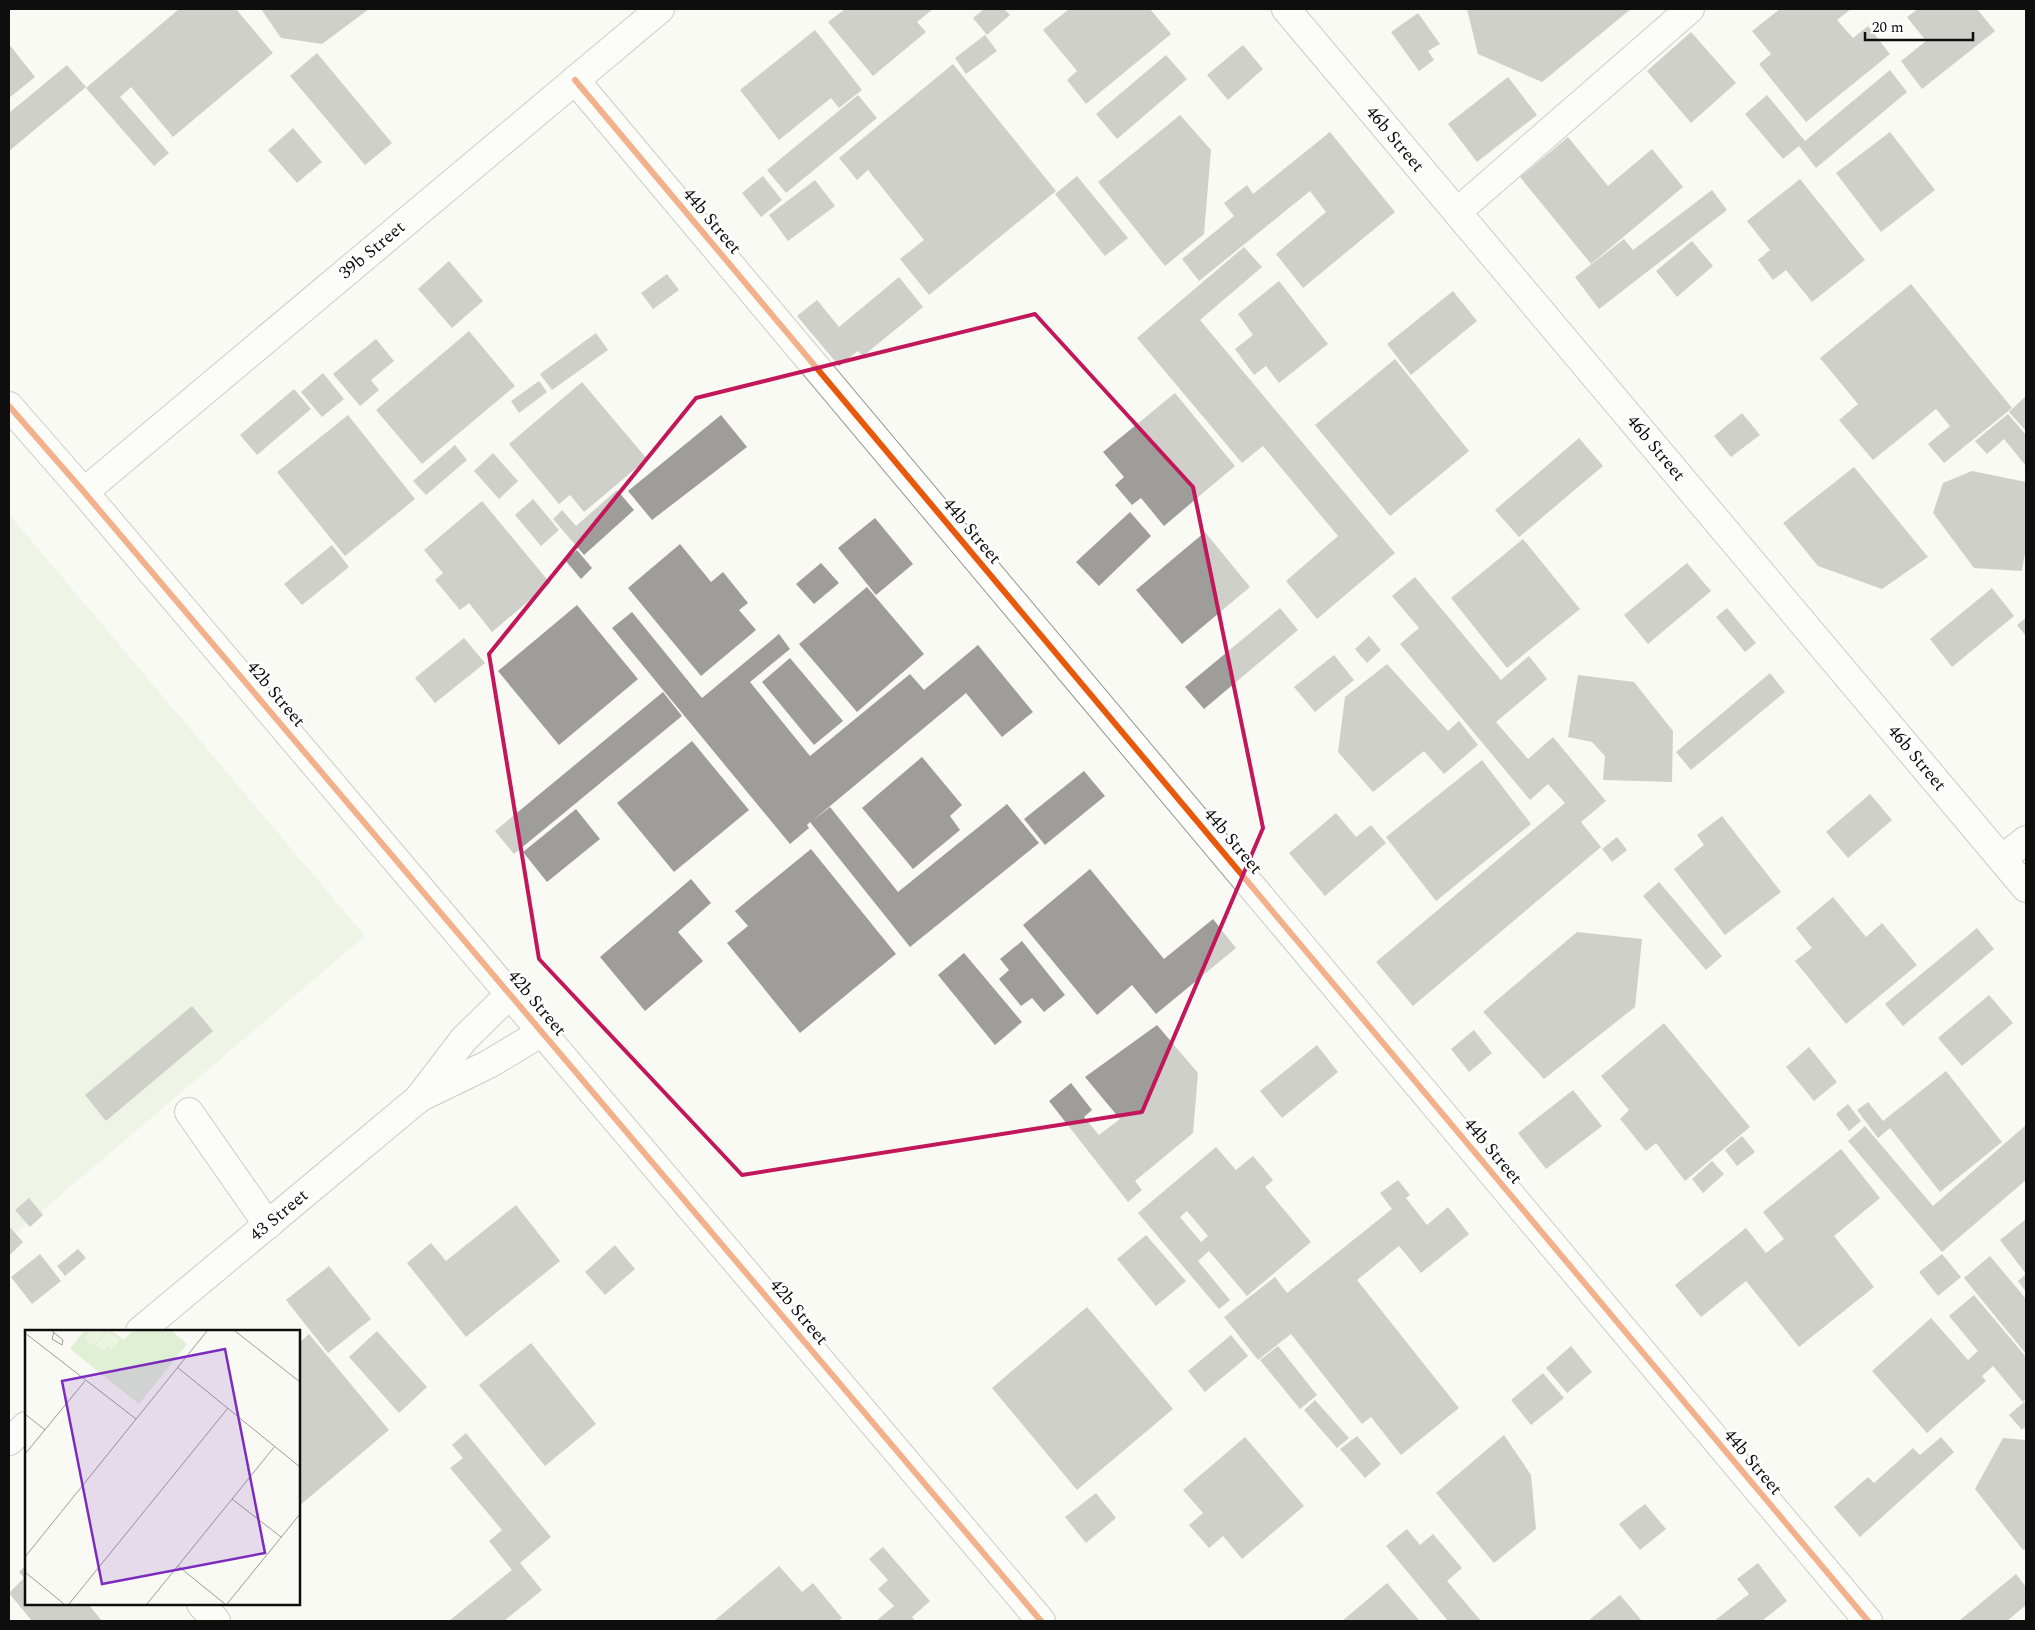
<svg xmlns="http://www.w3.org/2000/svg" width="2035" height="1630" font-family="Spectral,serif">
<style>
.green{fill:#e0f0d5}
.building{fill:#9e9d99;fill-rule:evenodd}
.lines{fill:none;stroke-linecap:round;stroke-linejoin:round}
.minor-casing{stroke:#949492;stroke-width:30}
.minor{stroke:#fefefd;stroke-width:28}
.cycleway-casing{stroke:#fff;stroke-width:9}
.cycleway{stroke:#e8590c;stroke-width:6}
.marked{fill:none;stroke:#c2185b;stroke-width:4;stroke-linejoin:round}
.labels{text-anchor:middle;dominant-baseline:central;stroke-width:5;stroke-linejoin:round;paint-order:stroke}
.street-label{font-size:18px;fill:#0e0e0e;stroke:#fff}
.inset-road{fill:none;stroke:#9c9c98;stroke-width:1}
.view{fill:#7b2cbf;fill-opacity:0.15;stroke:#7b2cbf;stroke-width:2.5}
.inset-edge{fill:none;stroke:#0e0e0e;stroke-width:2.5}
</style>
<rect width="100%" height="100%" fill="#fafaf4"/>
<polygon class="green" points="9,514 365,936 9,1239"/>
<g class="building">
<polygon points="179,9 236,9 273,53 173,137 131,87 120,97 169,153 154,166 86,88"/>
<polygon points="261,9 369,9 322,44 281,38"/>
<polygon points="845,9 933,9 917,22 926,32 873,76 828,22"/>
<polygon points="984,9 1004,9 1010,15 987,35 973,18"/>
<polygon points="1069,9 1150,9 1171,34 1086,104 1067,80 1077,71 1043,30"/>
<polygon points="1467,9 1631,9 1542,82 1478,54"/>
<polygon points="1780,9 1851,9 1837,20 1853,38 1868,26 1890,54 1806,122 1759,64 1771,54 1752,31"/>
<polygon points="1918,9 1977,9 1995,31 1922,89 1901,61 1926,41 1907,17"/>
<polygon points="1418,13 1440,44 1428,51 1434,60 1419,71 1391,32"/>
<polygon points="815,30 862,90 839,108 831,98 779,140 740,90"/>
<polygon points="1691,32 1736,83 1691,123 1647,71"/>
<polygon points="985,35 997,51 966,74 955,58"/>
<polygon points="9,44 35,77 9,98"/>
<polygon points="1243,45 1263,69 1228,100 1207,75"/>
<polygon points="317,53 392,143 365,165 290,76"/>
<polygon points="1166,55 1187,79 1117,139 1096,114"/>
<polygon points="953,64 1056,191 929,295 900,259 924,240 868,170 857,180 839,158"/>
<polygon points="67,65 86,87 9,151 9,113"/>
<polygon points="1890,70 1907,92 1816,168 1799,146 1783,159 1745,114 1767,95 1805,141"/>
<polygon points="1508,77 1537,115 1477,162 1448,124"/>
<polygon points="858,95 877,118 786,193 767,170"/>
<polygon points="1180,115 1211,150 1204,234 1165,266 1098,182"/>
<polygon points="293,128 322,162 297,183 268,150"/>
<polygon points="1330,132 1395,212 1303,288 1276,254 1326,212 1310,191 1199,281 1182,259 1234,216 1224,203 1247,185 1253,194"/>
<polygon points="1890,132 1935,190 1881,232 1836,173"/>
<polygon points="1568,137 1608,186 1652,149 1683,187 1591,264 1520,177"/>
<polygon points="763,176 782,200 761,217 742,193"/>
<polygon points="1077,176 1128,238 1105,256 1055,194"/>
<polygon points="1800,179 1865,260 1812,302 1786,270 1773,280 1758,260 1770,250 1747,221"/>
<polygon points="815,180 835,206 788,241 769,215"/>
<polygon points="1712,190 1727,210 1599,309 1575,277 1624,239 1633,250"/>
<polygon points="1692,241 1713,266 1677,297 1656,271"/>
<polygon points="1244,247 1262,267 1200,320 1395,553 1317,619 1286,581 1338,536 1263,446 1242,463 1137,338"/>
<polygon points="449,261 483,301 452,328 418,289"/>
<polygon points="667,274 679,290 653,309 641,293"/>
<polygon points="899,277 923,307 863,356 858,351 839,366 797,316 817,300 839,327"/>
<polygon points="1279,281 1328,344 1279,383 1266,366 1254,375 1235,349 1253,335 1238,314"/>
<polygon points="1911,284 2012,408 1944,463 1928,444 1950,426 1936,409 1873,460 1839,420 1858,404 1820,358"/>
<polygon points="1453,291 1477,321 1411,375 1387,344"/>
<polygon points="469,331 515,386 422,464 376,410"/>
<polygon points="596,333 608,350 552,390 540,374"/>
<polygon points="376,339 394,361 371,380 379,390 360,406 333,374"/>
<polygon points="1395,359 1469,451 1390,516 1315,425"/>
<polygon points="323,373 344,399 322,417 301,392"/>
<polygon points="539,381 547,392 519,413 511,401"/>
<polygon points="582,382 647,459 584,512 570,495 559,504 509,444"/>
<polygon points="294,389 311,409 257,455 240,435"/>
<polygon points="1175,393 1235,466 1164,526 1141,498 1132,505 1115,485 1124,477 1103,452"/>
<polygon points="2026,396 2026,431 2009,412"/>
<polygon points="1742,413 1760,435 1731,457 1714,436"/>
<polygon points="2008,414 2026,435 2026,466 2004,439 1987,454 1975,441"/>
<polygon points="348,415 415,499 345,556 277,472"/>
<polygon points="721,415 747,447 652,520 628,491"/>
<polygon points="1579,438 1603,466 1519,537 1495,510"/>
<polygon points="455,445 467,460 426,495 413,481"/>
<polygon points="493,453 518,481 499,499 474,471"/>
<polygon points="1854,467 1928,557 1882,589 1818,566 1783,523"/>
<polygon points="1972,471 2026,482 2026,547 2022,571 1974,568 1933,513 1943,483"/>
<polygon points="617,490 634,510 584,555 553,519 562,510 576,526"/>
<polygon points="533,499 559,530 541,546 515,515"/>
<polygon points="482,501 550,583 492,632 469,603 460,610 435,580 443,573 424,550"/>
<polygon points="1130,512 1151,536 1099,586 1076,562"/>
<polygon points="875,518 913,564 876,595 838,548"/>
<polygon points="1205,532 1250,587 1182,644 1136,590"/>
<polygon points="1523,539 1580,609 1507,668 1451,598"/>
<polygon points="680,544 711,582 723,572 748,603 739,610 756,630 701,676 628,588"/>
<polygon points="332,545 349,567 302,605 284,584"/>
<polygon points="577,550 592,568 581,579 565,560"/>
<polygon points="821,563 839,583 814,604 796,584"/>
<polygon points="1687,563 1711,591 1648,644 1624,615"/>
<polygon points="1415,577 1501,680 1529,656 1547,679 1496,722 1528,759 1553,737 1606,801 1581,822 1601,847 1413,1006 1376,962 1565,803 1548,784 1530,800 1400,644 1419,628 1392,596"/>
<polygon points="867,587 924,654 857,712 799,644"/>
<polygon points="1992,588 2014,616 1952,667 1930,639"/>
<polygon points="577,605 638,679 559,745 498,671"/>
<polygon points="1280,608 1298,630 1204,709 1185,687"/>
<polygon points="1727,608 1756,643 1745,652 1716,617"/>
<polygon points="632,612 702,698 779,634 790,649 750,682 810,756 910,674 924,690 978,645 1033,712 1002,737 966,693 812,821 830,807 898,892 1007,804 1039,843 910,947 810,822 807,825 809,828 790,844 612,628"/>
<polygon points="2026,618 2026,636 2017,625"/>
<polygon points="1369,636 1381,650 1367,663 1355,649"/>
<polygon points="464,638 485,663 435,703 415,678"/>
<polygon points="1334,655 1354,680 1315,712 1294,687"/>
<polygon points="790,658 843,721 814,745 762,682"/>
<polygon points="1387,664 1448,731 1459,721 1478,745 1444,774 1424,751 1373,792 1338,752 1345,697"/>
<polygon points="1770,673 1785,692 1691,770 1676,752"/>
<polygon points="1578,675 1634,682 1673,731 1672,782 1603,780 1605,756 1592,742 1568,737"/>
<polygon points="663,692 682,716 514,854 495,831"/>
<polygon points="692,741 749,810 674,872 617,803"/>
<polygon points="922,757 962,805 950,816 960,830 913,869 862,808"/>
<polygon points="1482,760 1531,824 1436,901 1386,837"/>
<polygon points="1084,771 1105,796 1045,845 1024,819"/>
<polygon points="1870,794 1892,820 1848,858 1826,832"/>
<polygon points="576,809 600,839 547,882 523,852"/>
<polygon points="1336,813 1356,837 1371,825 1386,843 1325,896 1289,853"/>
<polygon points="1722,816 1781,892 1725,935 1674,869 1704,845 1697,835"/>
<polygon points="1617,837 1627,850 1612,862 1602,849"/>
<polygon points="811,849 896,954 800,1033 727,943 748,926 735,911"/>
<polygon points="1090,869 1164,959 1213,919 1236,948 1156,1014 1132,985 1097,1015 1023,925"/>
<polygon points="691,879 711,903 678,932 703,961 645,1011 600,957"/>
<polygon points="1659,882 1722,956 1706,970 1643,896"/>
<polygon points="1833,897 1866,937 1882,923 1917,965 1846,1024 1795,961 1812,948 1796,928"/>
<polygon points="1977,928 1994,949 1903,1026 1885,1004"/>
<polygon points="1577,932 1642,939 1635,1007 1544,1079 1483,1012"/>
<polygon points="1022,941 1065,995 1044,1012 1032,998 1021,1006 999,979 1009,970 1000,959"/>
<polygon points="964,953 1022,1022 995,1045 938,975"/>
<polygon points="1989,995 2013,1023 1962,1066 1938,1038"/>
<polygon points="192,1006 213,1031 106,1121 85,1095"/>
<polygon points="1664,1023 1750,1127 1685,1181 1656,1143 1646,1151 1620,1119 1629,1110 1601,1076"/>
<polygon points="1157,1025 1198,1073 1193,1133 1135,1181 1142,1190 1128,1202 1049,1101 1071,1083 1092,1110 1084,1117 1099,1135 1120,1119 1085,1077"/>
<polygon points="1474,1030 1492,1053 1469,1072 1451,1049"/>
<polygon points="1317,1045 1338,1072 1282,1118 1260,1091"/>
<polygon points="1809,1047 1837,1082 1814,1101 1786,1067"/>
<polygon points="1946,1071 2002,1142 1940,1192 1890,1128 1878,1138 1857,1110 1868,1102 1883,1121"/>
<polygon points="1573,1090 1602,1126 1546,1169 1518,1133"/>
<polygon points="1848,1104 1861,1121 1849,1131 1836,1114"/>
<polygon points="2026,1125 2026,1180 1942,1252 1848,1141 1865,1126 1933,1206"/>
<polygon points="1742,1136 1755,1152 1737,1166 1725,1150"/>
<path d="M1216 1147 1236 1170 1253 1156 1273 1180 1265 1187 1311 1242 1247 1296 1209 1251 1198 1261 1230 1300 1219 1309 1138 1213ZM1187 1211 1208 1236 1201 1242 1180 1217Z"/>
<polygon points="1841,1149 1880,1198 1834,1236 1874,1287 1799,1347 1746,1281 1701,1317 1675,1285 1746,1228 1766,1253 1784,1239 1763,1212"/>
<polygon points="1712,1161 1724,1174 1703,1193 1692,1179"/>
<polygon points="1398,1180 1410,1195 1406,1198 1427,1225 1448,1207 1469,1234 1421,1273 1399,1246 1357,1280 1459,1408 1401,1455 1371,1417 1362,1424 1291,1334 1258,1360 1224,1317 1275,1277 1287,1293 1392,1209 1380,1193"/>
<polygon points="29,1198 43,1215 30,1227 15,1210"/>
<polygon points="516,1205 560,1261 466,1337 407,1263 431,1243 446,1261"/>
<polygon points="2026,1219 2026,1274 2000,1240"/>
<polygon points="9,1226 23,1242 11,1254 9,1252"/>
<polygon points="1146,1235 1186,1281 1156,1306 1117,1259"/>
<polygon points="615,1245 635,1269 605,1295 585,1272"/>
<polygon points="78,1249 86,1258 65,1276 57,1266"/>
<polygon points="40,1254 61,1281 32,1304 11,1277"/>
<polygon points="1942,1254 1961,1277 1938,1296 1919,1272"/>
<polygon points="1990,1256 2026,1299 2026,1354 1964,1278"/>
<polygon points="329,1266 371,1319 328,1353 286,1300"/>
<polygon points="2026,1274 2026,1292 2018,1281"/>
<polygon points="1974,1295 2026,1357 2026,1399 2023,1402 1993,1366 1982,1376 1986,1381 1927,1433 1872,1371 1931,1318 1968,1360 1978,1351 1949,1316"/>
<polygon points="1087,1307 1173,1409 1077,1490 992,1388"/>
<polygon points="377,1331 427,1387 399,1413 349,1357"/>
<polygon points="309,1334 389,1430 299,1506 299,1343"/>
<polygon points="1231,1335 1248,1356 1205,1392 1188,1371"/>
<polygon points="531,1343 596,1424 545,1466 479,1385"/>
<polygon points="1278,1346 1317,1395 1300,1409 1260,1360"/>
<polygon points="1571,1346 1592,1372 1567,1393 1546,1368"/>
<polygon points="1543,1373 1564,1398 1531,1425 1511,1400"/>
<polygon points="1315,1400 1349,1438 1337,1448 1304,1410"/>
<polygon points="2024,1402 2026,1404 2026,1426 2022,1430 2009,1415"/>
<polygon points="466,1433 551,1537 520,1563 542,1590 504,1621 449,1621 512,1570 489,1541 502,1530 450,1468 463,1458 452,1445"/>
<polygon points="1504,1435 1531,1475 1536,1529 1494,1563 1436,1493"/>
<polygon points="1357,1436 1381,1464 1365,1478 1340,1449"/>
<polygon points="1245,1437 1304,1506 1242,1559 1223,1536 1209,1548 1189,1525 1203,1513 1183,1490"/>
<polygon points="1941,1437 1954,1452 1860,1537 1834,1507 1868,1477 1874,1483 1913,1448 1920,1455"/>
<polygon points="2003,1438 2026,1440 2026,1549 2023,1550 1975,1489"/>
<polygon points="1096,1493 1116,1518 1086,1543 1065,1517"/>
<polygon points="1645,1504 1666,1529 1640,1550 1619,1524"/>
<polygon points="1407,1529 1420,1545 1433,1534 1462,1568 1447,1581 1481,1621 1448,1621 1386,1546"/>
<polygon points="883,1547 930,1601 912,1617 915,1621 876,1621 894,1606 878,1589 888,1580 869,1559"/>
<polygon points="1758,1563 1787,1601 1762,1621 1714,1621 1749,1594 1737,1579"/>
<polygon points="26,1565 26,1604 88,1604 102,1621 32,1621 9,1593 24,1578 19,1572"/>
<polygon points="779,1566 802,1592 813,1583 842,1618 838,1621 714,1621"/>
<polygon points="2016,1574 2026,1587 2026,1605 2007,1621 1959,1621"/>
<polygon points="1387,1583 1420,1621 1342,1621"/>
<polygon points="1620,1595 1642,1621 1588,1621"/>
</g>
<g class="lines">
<defs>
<g id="minor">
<polyline points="1286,9 2026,888"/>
<polyline points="575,80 1868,1621"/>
<polyline points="1457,212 1690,9"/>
<polyline points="9,406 84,492 1041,1621"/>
<polyline points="84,492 660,9"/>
<polyline points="2002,859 2026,840"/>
<polyline points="419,1098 489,1064 542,1032"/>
<polyline points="189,1112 268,1225"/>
<polyline points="140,1331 418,1099 464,1039 510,994"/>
<polyline points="9,1441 26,1426"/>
<polyline points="201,1604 216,1621"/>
</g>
</defs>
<use href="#minor" class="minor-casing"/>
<use href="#minor" class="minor"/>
<defs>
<g id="cycleway">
<polyline points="575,80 1868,1621"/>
<polyline points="9,406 84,492 1041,1621"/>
</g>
</defs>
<use href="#cycleway" class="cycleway-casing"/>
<use href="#cycleway" class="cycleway"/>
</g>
<path d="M0 0H2035V1630H0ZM1035 314 1193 487 1263 828 1142 1112 742 1175 539 959 489 654 696 398Z" fill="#fafaf4" fill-opacity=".55" fill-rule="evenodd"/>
<path class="marked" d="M1035 314 1193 487 1263 828 1142 1112 742 1175 539 959 489 654 696 398Z"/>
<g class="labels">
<g class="street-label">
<text transform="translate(1395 139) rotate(50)">46b Street</text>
<text transform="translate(712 221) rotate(50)">44b Street</text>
<text transform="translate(372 250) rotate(-40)">39b Street</text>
<text transform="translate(1656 448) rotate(50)">46b Street</text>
<text transform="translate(972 531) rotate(50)">44b Street</text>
<text transform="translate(276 694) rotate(50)">42b Street</text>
<text transform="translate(1917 758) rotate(50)">46b Street</text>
<text transform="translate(1233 841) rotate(50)">44b Street</text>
<text transform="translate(537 1003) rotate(50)">42b Street</text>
<text transform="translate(1493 1151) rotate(50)">44b Street</text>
<text transform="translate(279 1215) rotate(-40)">43 Street</text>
<text transform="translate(799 1312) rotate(50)">42b Street</text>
<text transform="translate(1753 1462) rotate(50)">44b Street</text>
</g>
</g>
<g transform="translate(25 1330)">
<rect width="275" height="275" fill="#fafaf4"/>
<path d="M59 1H87L99 10 107 1H147L162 14 114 74 45 19Z" fill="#e0f0d5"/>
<path d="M66 1H81L68 16 59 9ZM83 1 95 10 87 20 82 16 78 21 71 15Z" fill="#eaf4df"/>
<path class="inset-road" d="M27 1 38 10 37 15 27 9 29 2M210 1 275 52M0 3 111 89M152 37 275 137M0 84 20 100M0 124 60 51M207 169 256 207M0 227 182 1M153 236 200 274M0 242 39 274M44 274 203 78M122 274 250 116M202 274 275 184"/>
<path class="view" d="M200 19 240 223 77 254 37 51Z"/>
<rect width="275" height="275" class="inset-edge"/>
</g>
<rect width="2035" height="1630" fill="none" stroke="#0e0e0e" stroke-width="20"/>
<path d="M1865 32v8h108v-8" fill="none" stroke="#0e0e0e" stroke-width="2.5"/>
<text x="1872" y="32" font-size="15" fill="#0e0e0e" stroke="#ffffff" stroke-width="4" paint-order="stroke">20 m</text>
</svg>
